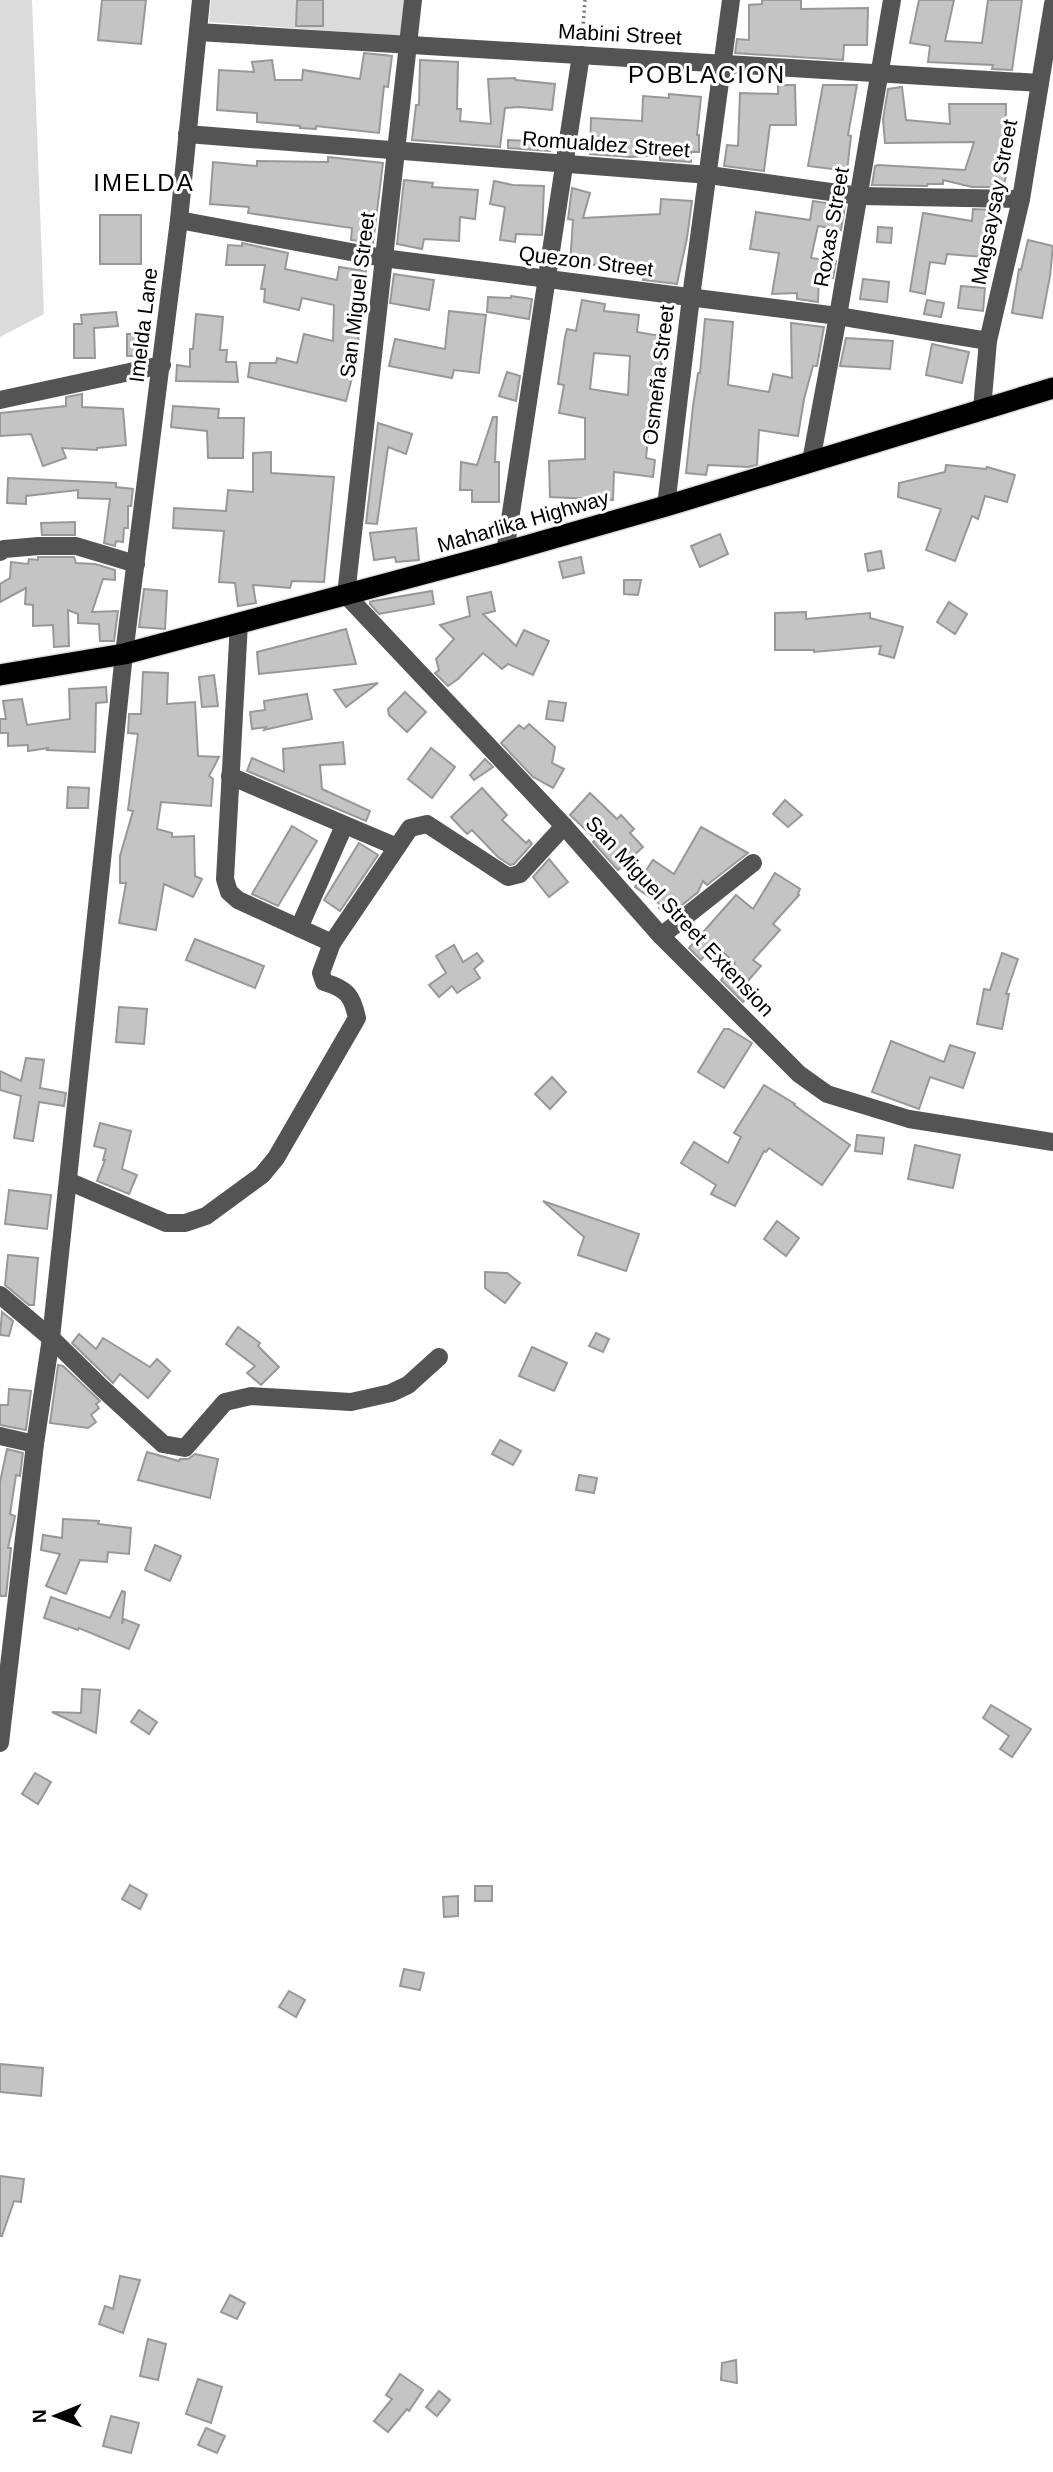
<svg xmlns="http://www.w3.org/2000/svg" width="1053" height="2472" font-family="Helvetica,sans-serif">
<style>
.green{fill:#dbdbdb}
.building{fill:#c4c4c4;stroke:#989898;stroke-width:2;fill-rule:evenodd}
.lines{fill:none;stroke-linecap:round;stroke-linejoin:round}
.highway-casing{stroke:#dbdbdb;stroke-width:24}
.path{stroke:#767676;stroke-width:3.5;stroke-dasharray:2 3.5;stroke-linecap:butt}
.minor{stroke:#545454;stroke-width:18}
.highway{stroke:#000;stroke-width:21}
.labels{text-anchor:middle;dominant-baseline:central;stroke-width:6;stroke-linejoin:round;paint-order:stroke}
.street-label{font-size:21px;fill:#000;stroke:#fff}
.quarter-label{font-size:24px;letter-spacing:2px;fill:#000;stroke:#fff}
</style>
<rect width="100%" height="100%" fill="#fff"/>
<g class="green">
<polygon points="0,0 32,0 44,314 0,337"/>
<polygon points="211,0 404,0 401,36 209,22"/>
</g>
<g class="building">
<polygon points="102,0 146,0 141,44 98,40"/>
<polygon points="297,0 323,0 323,26 296,26"/>
<polygon points="762,0 801,0 801,9 868,8 867,45 844,45 843,60 735,53 737,39 749,40 749,5 762,4"/>
<polygon points="919,0 954,0 945,41 982,43 988,0 1022,0 1012,70 992,69 993,65 928,62 930,46 910,43"/>
<polygon points="364,53 392,56 388,87 384,86 379,133 316,126 316,129 300,128 300,126 257,122 257,113 217,110 219,70 254,72 252,62 272,60 275,80 302,80 303,70 360,79"/>
<polygon points="420,60 458,62 457,109 461,109 460,121 491,124 488,79 515,78 516,80 555,84 552,110 519,107 505,108 500,147 412,140 416,105 419,105"/>
<polygon points="778,85 795,85 796,125 770,125 764,171 724,166 727,145 738,146 740,93 778,94"/>
<polygon points="823,85 857,85 848,135 851,136 847,171 808,166"/>
<polygon points="902,87 906,120 950,124 949,104 1006,104 1005,151 1013,153 1003,187 972,187 943,180 943,184 928,184 927,186 872,185 875,166 878,165 965,170 974,142 885,143 883,119 888,89"/>
<polygon points="669,94 701,97 697,135 699,135 699,152 691,152 691,162 660,160 660,155 631,157 590,154 591,118 642,121 643,96 669,98"/>
<polygon points="508,140 550,142 550,151 508,148"/>
<polygon points="328,157 383,163 373,243 351,240 352,228 248,213 249,207 210,204 213,162 257,166 257,161 328,162"/>
<polygon points="404,180 433,183 432,187 478,190 475,219 460,217 459,241 424,239 422,249 397,244"/>
<polygon points="494,181 513,185 544,186 542,235 516,234 515,242 500,240 505,207 490,204"/>
<polygon points="572,188 590,193 583,218 660,214 661,199 692,201 687,238 677,284 643,280 645,272 595,265 570,265 573,220 568,219"/>
<polygon points="813,201 845,206 841,230 818,226 811,258 836,261 833,278 819,276 818,302 797,299 797,293 772,294 779,253 750,249 756,212 810,220"/>
<polygon points="973,209 992,210 990,233 984,233 983,257 947,254 945,264 930,262 925,294 910,291 923,213 972,221"/>
<rect x="100" y="215" width="41" height="49"/>
<polygon points="878,227 892,228 891,243 877,242"/>
<polygon points="1028,240 1053,246 1050,276 1042,318 1012,313 1019,269 1021,270"/>
<polygon points="242,243 288,253 285,269 337,280 339,267 366,271 359,319 358,354 346,401 248,377 250,363 276,363 277,358 297,363 304,334 333,341 334,305 302,298 299,310 264,302 265,289 261,289 265,265 226,265 228,245 242,246"/>
<polygon points="394,274 434,280 429,310 390,303"/>
<polygon points="863,279 889,282 887,302 860,299"/>
<polygon points="961,286 985,288 983,311 958,308"/>
<polygon points="511,296 532,299 529,319 487,312 488,297 511,298"/>
<path d="M582 300 605 304 604 311 639 315 637 332 672 338 669 355 662 354 659 409 651 408 646 458 655 460 653 477 614 472 613 500 550 497 549 461 585 459V418L559 413 564 385 558 384 565 337 567 329 576 331ZM594 353 630 356 628 395 590 389Z"/>
<polygon points="927,300 944,303 941,317 924,314"/>
<polygon points="449,311 486,315 479,373 454,370 452,378 389,366 395,339 445,349"/>
<polygon points="116,312 118,326 94,328 95,358 74,358 74,324 82,324 81,315"/>
<polygon points="196,314 223,317 220,350 227,350 226,362 236,362 238,382 176,381 177,365 190,367 190,349 193,349"/>
<polygon points="705,319 733,322 728,385 769,392 773,374 792,378 791,323 824,327 817,366 813,366 804,399 798,436 759,430 757,465 748,467 708,465 706,475 686,473 693,406 698,373 700,373"/>
<rect x="127" y="334" width="18" height="22"/>
<polygon points="846,338 893,341 890,369 840,366"/>
<polygon points="932,344 969,352 962,383 926,375"/>
<polygon points="507,372 520,376 516,401 499,396"/>
<polygon points="82,394 82,407 123,409 126,445 97,448 97,450 62,448 66,458 43,466 31,434 0,436 0,413 66,406 66,397"/>
<polygon points="173,406 219,409 218,418 244,418 243,458 208,458 207,431 171,427"/>
<polygon points="493,417 497,417 495,462 499,462 499,502 472,502 472,490 460,490 461,462 477,465"/>
<polygon points="378,423 412,434 406,454 388,447 377,524 366,523"/>
<polygon points="271,452 271,473 334,477 324,582 292,581 290,588 253,585 256,603 238,606 235,583 219,582 224,531 173,528 174,508 226,511 228,490 253,492 253,453"/>
<polygon points="946,465 986,469 987,467 1015,475 1007,502 985,496 978,519 972,516 955,561 926,550 941,509 898,497 899,483 945,472"/>
<polygon points="8,478 116,483 116,487 133,489 131,506 128,506 128,528 124,528 123,542 116,541 115,546 104,543 110,499 78,498 78,490 26,496 26,504 7,503"/>
<polygon points="75,522 75,535 42,535 41,523"/>
<polygon points="416,528 419,560 396,562 395,557 374,560 370,533"/>
<polygon points="720,534 728,554 700,567 691,546"/>
<polygon points="881,551 884,568 868,571 865,554"/>
<polygon points="38,557 74,557 76,563 95,564 115,570 115,580 103,579 92,612 118,611 114,641 100,641 99,624 78,623 78,614 68,610 69,646 54,647 53,625 33,626 33,605 25,604 26,588 0,602 0,584 10,578 11,562 28,564 29,559 38,560"/>
<polygon points="581,557 584,573 563,578 559,562"/>
<polygon points="624,580 641,580 638,595 624,594"/>
<polygon points="144,589 167,591 165,629 139,627"/>
<polygon points="432,591 434,604 379,614 370,604 370,602 373,601"/>
<polygon points="491,592 495,611 483,614 516,646 524,630 549,641 533,675 508,664 502,669 483,653 458,679 448,686 435,673 439,670 436,659 454,639 440,625 470,616 467,597"/>
<polygon points="949,602 967,614 955,634 937,622"/>
<polygon points="806,612 806,619 870,613 870,618 903,627 894,658 879,654 881,646 814,652 814,650 775,650 775,613"/>
<polygon points="346,629 356,664 259,674 257,652"/>
<polygon points="143,672 168,673 167,704 195,702 198,756 219,757 209,776 213,779 211,806 161,802 157,829 172,833 172,837 194,836 195,876 202,879 193,897 164,884 156,930 119,923 126,883 120,883 120,856 133,811 128,810 138,734 128,733 129,714 141,714"/>
<polygon points="214,675 218,706 202,707 199,677"/>
<polygon points="378,683 346,707 334,690"/>
<polygon points="106,687 107,702 96,703 95,752 47,750 48,748 28,751 28,745 8,746 8,733 0,733 0,719 6,719 3,701 22,699 27,725 70,719 69,689"/>
<polygon points="405,692 426,712 407,732 389,715 388,709"/>
<polygon points="307,694 312,719 264,730 266,727 252,729 250,712 265,710 264,701"/>
<polygon points="549,701 566,703 563,721 546,719"/>
<polygon points="529,724 555,747 552,763 564,769 553,788 533,777 501,743 519,725 524,729"/>
<polygon points="343,742 345,764 320,765 322,789 370,811 366,821 247,771 252,758 284,772 283,749"/>
<polygon points="431,748 455,767 432,798 408,779"/>
<polygon points="485,759 493,767 474,780 470,775"/>
<polygon points="68,787 89,788 88,808 67,808"/>
<polygon points="482,788 507,815 502,820 526,843 529,840 532,844 514,864 510,865 498,857 472,830 467,834 451,817"/>
<polygon points="590,793 617,819 621,815 634,829 630,833 643,847 618,870 593,842 596,839 570,815"/>
<polygon points="785,800 802,815 788,827 773,814"/>
<polygon points="292,826 317,841 278,906 252,894"/>
<polygon points="701,827 748,853 707,885 703,881 698,892 671,914 659,908 661,905 635,887 653,860 674,874"/>
<polygon points="359,843 378,855 340,911 324,900"/>
<polygon points="549,859 568,882 549,897 533,877"/>
<polygon points="775,873 800,889 798,894 799,895 773,924 780,930 753,960 761,966 747,982 755,989 743,1002 721,980 735,963 714,944 701,960 689,948 736,895 753,909"/>
<polygon points="195,939 264,966 255,988 186,960"/>
<polygon points="454,945 463,962 477,953 483,961 474,969 480,978 457,993 452,986 439,997 429,985 446,973 436,956"/>
<polygon points="1002,953 1018,959 1006,994 1009,994 1002,1029 977,1024 984,989 990,990"/>
<polygon points="119,1007 147,1009 144,1044 116,1042"/>
<polygon points="724,1029 729,1029 752,1043 724,1088 698,1072"/>
<polygon points="891,1041 944,1062 950,1045 975,1053 963,1088 930,1077 919,1109 872,1092"/>
<polygon points="26,1058 44,1060 40,1088 66,1093 64,1106 39,1102 33,1141 14,1138 21,1096 0,1090 0,1071 21,1081"/>
<polygon points="552,1077 566,1092 550,1109 535,1094"/>
<polygon points="764,1085 795,1104 794,1105 850,1145 822,1185 769,1148 766,1152 764,1151 735,1206 711,1194 716,1185 681,1163 694,1142 728,1163 741,1137 734,1133"/>
<polygon points="100,1123 131,1131 122,1169 137,1175 129,1194 97,1181 105,1160 103,1160 106,1149 94,1146"/>
<polygon points="857,1135 884,1138 882,1154 855,1151"/>
<polygon points="915,1145 960,1155 953,1188 908,1179"/>
<polygon points="9,1190 51,1195 47,1229 5,1224"/>
<polygon points="543,1201 639,1234 626,1271 578,1255 584,1237"/>
<polygon points="777,1221 799,1238 786,1256 764,1239"/>
<polygon points="8,1255 38,1258 34,1305 29,1305 5,1285"/>
<polygon points="485,1272 507,1273 520,1283 505,1303 485,1288"/>
<polygon points="2,1312 13,1321 9,1336 0,1335"/>
<polygon points="238,1327 260,1343 258,1346 279,1367 261,1385 247,1373 255,1366 226,1344"/>
<polygon points="596,1333 609,1339 603,1352 589,1346"/>
<polygon points="79,1334 96,1349 103,1338 150,1367 157,1359 170,1371 148,1398 120,1374 113,1383 110,1380 72,1343"/>
<polygon points="532,1347 567,1363 554,1391 519,1376"/>
<polygon points="58,1365 63,1366 100,1401 96,1404 99,1408 91,1415 96,1422 88,1428 50,1423"/>
<polygon points="9,1389 31,1391 26,1430 0,1425 0,1405 8,1405"/>
<polygon points="500,1440 521,1451 513,1465 492,1454"/>
<polygon points="7,1449 23,1453 20,1476 16,1475 10,1514 15,1516 8,1548 11,1548 6,1596 0,1596 0,1482"/>
<polygon points="147,1452 179,1461 180,1459 188,1459 195,1454 218,1459 210,1498 138,1480"/>
<polygon points="579,1475 597,1478 594,1493 576,1490"/>
<polygon points="63,1519 99,1521 98,1524 131,1528 129,1554 108,1552 107,1562 80,1560 66,1594 46,1586 60,1554 41,1550 43,1535 62,1538"/>
<polygon points="155,1545 181,1556 170,1581 145,1570"/>
<polygon points="122,1591 125,1592 122,1624 124,1619 139,1625 129,1649 79,1628 78,1630 44,1618 51,1597 110,1618"/>
<polygon points="82,1689 100,1690 96,1733 52,1712 81,1713"/>
<polygon points="991,1705 1031,1729 1012,1757 1000,1749 1009,1736 983,1718"/>
<polygon points="139,1710 157,1722 149,1734 131,1722"/>
<polygon points="35,1773 51,1782 38,1804 22,1794"/>
<polygon points="130,1885 147,1895 140,1909 122,1899"/>
<rect x="475" y="1886" width="17" height="15"/>
<polygon points="458,1896 458,1916 444,1917 443,1897"/>
<polygon points="404,1969 424,1973 420,1990 400,1986"/>
<polygon points="289,1991 305,2000 296,2017 279,2007"/>
<polygon points="0,2064 43,2068 41,2096 0,2092"/>
<polygon points="0,2176 24,2179 21,2202 14,2201 2,2236 0,2236"/>
<polygon points="120,2276 140,2280 123,2333 99,2324 105,2306 113,2309"/>
<polygon points="230,2295 245,2303 237,2319 221,2312"/>
<polygon points="148,2339 166,2344 158,2380 140,2376"/>
<polygon points="736,2360 737,2383 721,2380 722,2363"/>
<polygon points="400,2374 423,2390 409,2411 407,2409 388,2432 374,2421 392,2399 386,2395"/>
<polygon points="198,2379 222,2387 211,2423 186,2414"/>
<polygon points="439,2391 450,2400 437,2416 426,2407"/>
<polygon points="111,2416 139,2423 131,2453 103,2446"/>
<polygon points="206,2428 225,2436 217,2453 198,2445"/>
</g>
<g class="lines">
<defs>
<polyline id="highway" points="0,675 124,654 505,552 666,506 1053,388"/>
</defs>
<use href="#highway" class="highway-casing"/>
<polyline class="path" points="582,40 585,0"/>
<g class="minor">
<polyline points="413,0 346,595 564,826 661,936 799,1074 827,1094 909,1119 1053,1142"/>
<polyline points="198,32 1040,83"/>
<polyline points="187,134 709,175 859,196 1021,199"/>
<polyline points="179,220 383,258 838,316 988,341"/>
<polyline points="0,400 162,365"/>
<polyline points="982,409 988,341 1021,199 1053,4"/>
<polyline points="811,461 838,316 892,0"/>
<polyline points="666,506 691,297 731,0"/>
<polyline points="0,552 4,549 39,546 76,546 136,564"/>
<polyline points="505,552 581,55"/>
<polyline points="239,623 225,879 229,892 238,900 332,943"/>
<polyline points="230,776 397,847"/>
<polyline points="299,928 344,826"/>
<polyline points="661,936 753,863"/>
<path d="M68 1181 166 1223H185L206 1216 262 1175 276 1158 357 1018C352 995 347 989 324 982L321 973 332 943 410 828 427 824 508 877 520 874 564 826"/>
<polyline points="0,1295 51,1338 102,1388 163,1444 185,1448 225,1402 251,1396 351,1402 391,1393 408,1385 439,1357"/>
<polyline points="0,1436 35,1444"/>
<polyline points="0,1743 35,1444 51,1338 124,654 179,220 201,0"/>
</g>
<use href="#highway" class="highway"/>
</g>
<g class="labels">
<g class="street-label">
<text transform="translate(620 34) rotate(3)">Mabini Street</text>
<text transform="translate(606 144) rotate(4)">Romualdez Street</text>
<text transform="translate(994 202) rotate(-79)">Magsaysay Street</text>
<text transform="translate(831 227) rotate(-80)">Roxas Street</text>
<text transform="translate(586 261) rotate(7)">Quezon Street</text>
<text transform="translate(357 295) rotate(-83)">San Miguel Street</text>
<text transform="translate(143 325) rotate(-83)">Imelda Lane</text>
<text transform="translate(658 375) rotate(-83)">Osmeña Street</text>
<text transform="translate(523 521) rotate(-16)">Maharlika Highway</text>
<text transform="translate(680 916) rotate(47)">San Miguel Street Extension</text>
</g>
<g class="quarter-label">
<text x="707" y="74">POBLACION</text>
<text x="144" y="182">IMELDA</text>
</g>
</g>
<g transform="translate(56 2416) rotate(269)" stroke="#ffffff" stroke-width="5" paint-order="stroke">
<path d="M0-5L12 26L0 18L-12 26Z" fill="#000000"/>
<text y="-10" font-size="19" font-weight="bold" text-anchor="middle" fill="#000000">N</text>
</g>
</svg>
